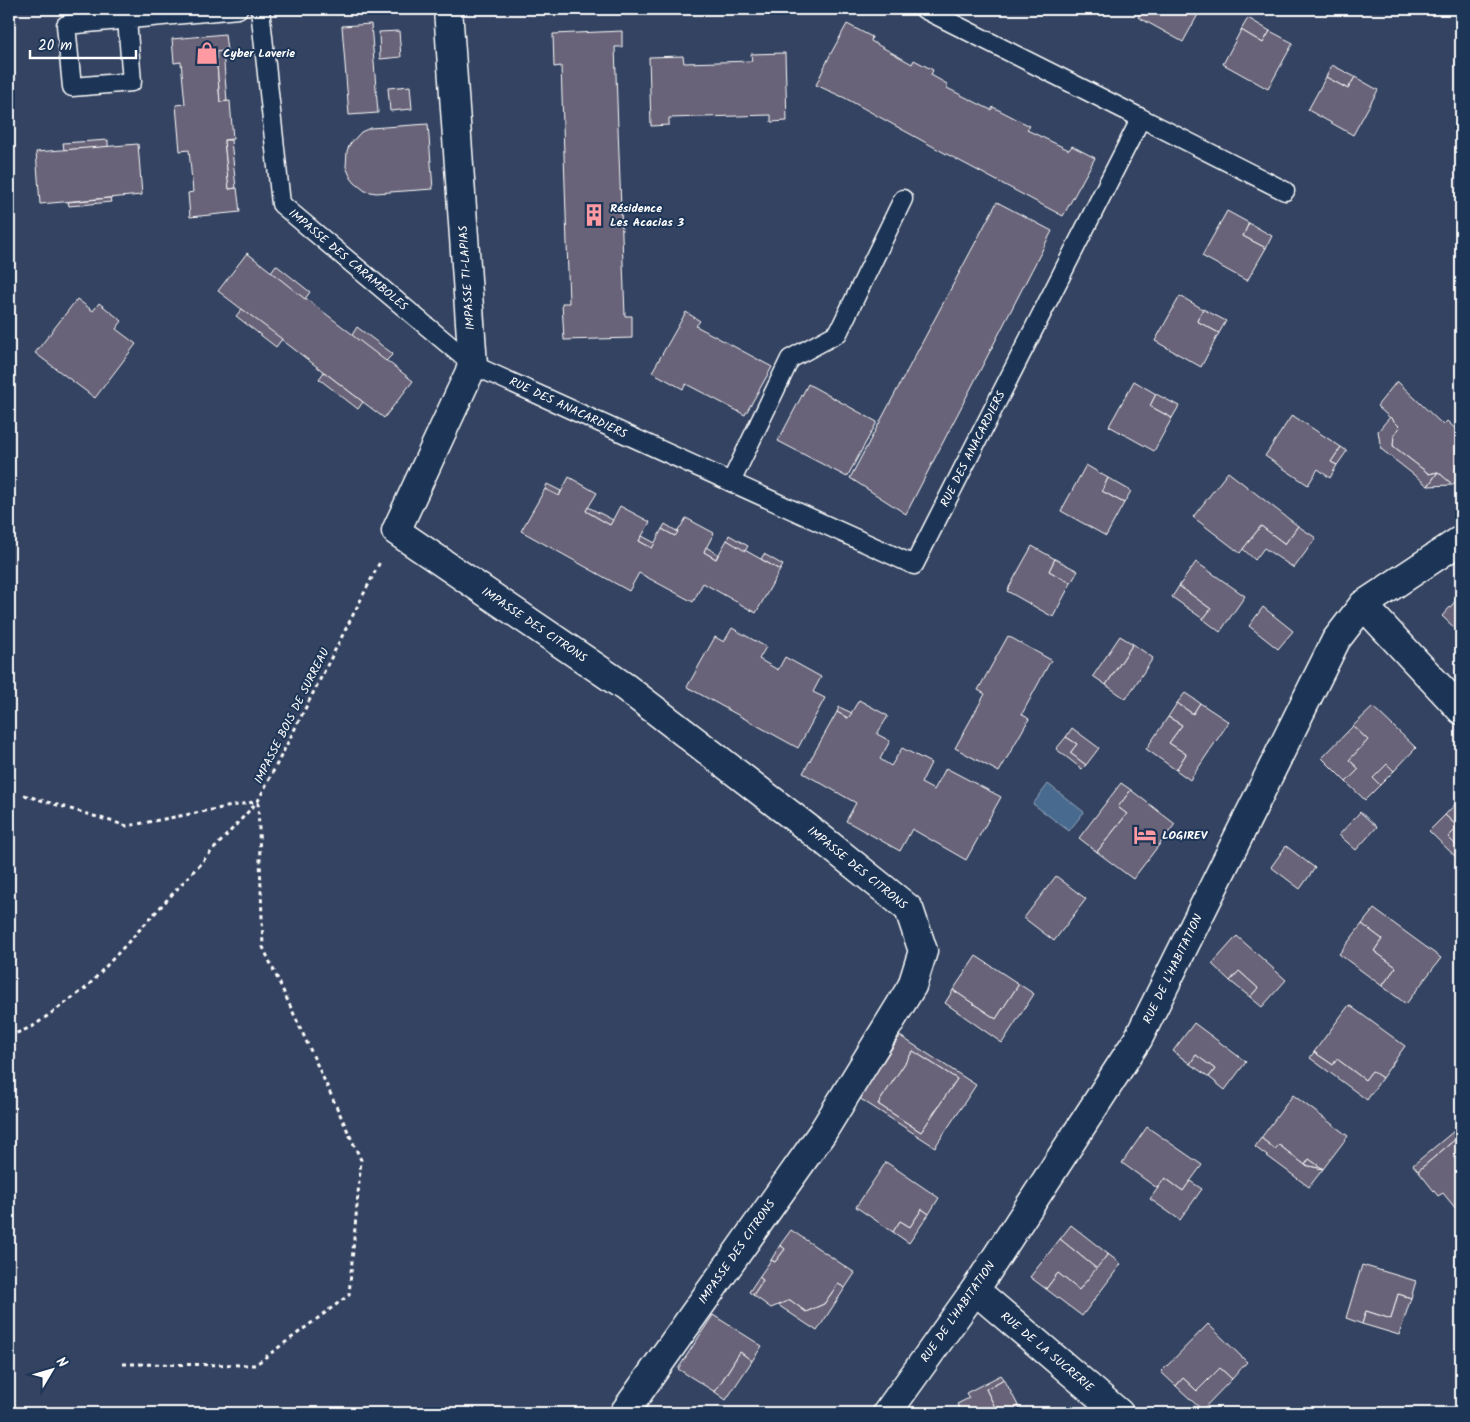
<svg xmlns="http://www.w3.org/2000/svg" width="1470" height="1422" font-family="Kalam,sans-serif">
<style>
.water{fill:#496a8f;stroke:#92a6bc}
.building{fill:#696479;stroke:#fff;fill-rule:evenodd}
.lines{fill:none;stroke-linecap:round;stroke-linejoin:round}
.lane-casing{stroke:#fff;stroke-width:21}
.street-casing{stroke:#fff;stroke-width:31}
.path{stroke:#fff;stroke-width:3;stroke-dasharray:4 4;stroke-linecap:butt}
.lane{stroke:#1d3557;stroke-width:18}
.street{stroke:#1d3557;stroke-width:28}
.labels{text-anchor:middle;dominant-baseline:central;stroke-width:4;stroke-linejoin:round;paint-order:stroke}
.poi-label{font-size:12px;font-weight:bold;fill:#fff;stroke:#1d3557;text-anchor:start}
.street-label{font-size:12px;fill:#fff;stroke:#1d3557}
</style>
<rect width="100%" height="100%" fill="#344361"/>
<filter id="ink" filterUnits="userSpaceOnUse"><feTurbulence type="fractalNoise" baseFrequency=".02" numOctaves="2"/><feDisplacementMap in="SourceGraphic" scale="10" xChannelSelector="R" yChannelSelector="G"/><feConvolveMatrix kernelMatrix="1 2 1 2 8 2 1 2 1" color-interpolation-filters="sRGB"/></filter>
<g filter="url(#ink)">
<polygon class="water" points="1048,784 1084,812 1069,831 1033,804"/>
<g class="building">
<polygon points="1142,9 1201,9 1183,42 1138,17"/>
<polygon points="1248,18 1270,31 1263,43 1241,30"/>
<polygon points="371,24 378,113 349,115 342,26"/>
<polygon points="847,24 872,37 871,41 912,64 914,60 933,70 931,75 947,84 947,88 991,110 993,107 1030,126 1027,130 1069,150 1072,146 1095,158 1063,216 941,151 845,98 816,85 830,55"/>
<polygon points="1241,30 1263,43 1270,31 1293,43 1268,89 1223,64"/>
<polygon points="399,31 401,57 380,59 379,32"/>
<polygon points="622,31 622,47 615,47 625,316 632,316 632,338 564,340 562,303 569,303 561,66 554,67 553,34"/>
<polygon points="225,34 227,51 216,52 220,102 230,101 233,139 224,140 229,189 237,188 240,212 190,217 188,193 193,192 189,150 180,151 176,105 185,104 181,62 174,63 172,39"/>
<polygon points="223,51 227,101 220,102 216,52"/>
<polygon points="785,53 787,121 771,122 771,115 669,118 669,125 651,126 649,57 683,56 684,63 752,61 751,54"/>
<polygon points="1332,65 1355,77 1348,89 1326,77"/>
<polygon points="1326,77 1348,89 1355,77 1378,90 1353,135 1308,110"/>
<polygon points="410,86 412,109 390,111 388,88"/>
<polygon points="428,124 433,189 376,193 365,191 355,183 351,178 346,167 347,151 350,144 361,132 370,128"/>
<polygon points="108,140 108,147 64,150 63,143"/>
<polygon points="224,140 231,140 236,188 229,189"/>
<polygon points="138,144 142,195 40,204 36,152"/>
<polygon points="110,198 111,202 69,206 68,202"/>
<polygon points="997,202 1052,231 906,514 850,478"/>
<polygon points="1227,211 1249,223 1243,236 1266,248 1247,281 1202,256"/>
<polygon points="1249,223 1272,236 1266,248 1243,236"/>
<polygon points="247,253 413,381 384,418 218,291"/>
<polygon points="276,265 310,292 305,299 271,272"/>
<polygon points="1180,296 1203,309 1197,321 1219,333 1201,367 1155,341"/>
<polygon points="77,299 93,311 99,303 122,321 116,329 136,344 95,398 35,353"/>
<polygon points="242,309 282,339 276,347 236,316"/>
<polygon points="1203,309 1226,321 1219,333 1197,321"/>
<polygon points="686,312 700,321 696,326 772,367 745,415 686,384 683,389 652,372"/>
<polygon points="357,327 393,354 386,361 352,335"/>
<polygon points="324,372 363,402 358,409 319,379"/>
<polygon points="1134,381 1156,394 1150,406 1172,418 1154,451 1109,426"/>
<polygon points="1397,381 1443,425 1447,421 1461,434 1461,474 1453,485 1438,472 1429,474 1393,446 1394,435 1400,427 1377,406"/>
<polygon points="808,384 877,422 847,477 778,441"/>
<polygon points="1156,394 1179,406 1172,418 1150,406"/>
<polygon points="1292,415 1341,447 1331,462 1337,465 1330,478 1318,469 1308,485 1265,456"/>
<polygon points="1390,417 1400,427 1394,435 1393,446 1429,474 1438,472 1428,486 1381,449 1378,431"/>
<polygon points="1341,447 1347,451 1337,465 1331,462"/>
<polygon points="1086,465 1108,478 1102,491 1124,503 1106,536 1061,511"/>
<polygon points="1228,472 1298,526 1285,544 1261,526 1240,553 1193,517"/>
<polygon points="1438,472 1445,478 1453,485 1428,486"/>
<polygon points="569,477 597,493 586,511 610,525 620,506 650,522 639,541 652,548 662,529 675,536 686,518 714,533 704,552 716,559 727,540 780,570 756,613 703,583 693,602 639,573 629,591 521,531 545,489 559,496"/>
<polygon points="1108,478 1131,491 1124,503 1102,491"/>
<polygon points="547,484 561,491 559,496 545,489"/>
<polygon points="588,507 613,520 610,525 586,511"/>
<polygon points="665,524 678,532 675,536 662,529"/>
<polygon points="1261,526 1285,544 1298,526 1316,538 1294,568 1264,548 1255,560 1243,549"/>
<polygon points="729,535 748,546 745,551 727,540"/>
<polygon points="642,536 655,543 652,548 639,541"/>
<polygon points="1032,546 1055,559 1049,571 1071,583 1053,617 1007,591"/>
<polygon points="706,547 718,554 716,559 704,552"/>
<polygon points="764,554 783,565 780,570 761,559"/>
<polygon points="1055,559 1078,571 1071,583 1049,571"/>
<polygon points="1196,562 1245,596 1220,632 1203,619 1211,609 1179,586"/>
<polygon points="1179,586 1211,609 1203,619 1172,597"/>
<polygon points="1461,595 1461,634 1442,616"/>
<polygon points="1263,607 1293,631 1278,649 1249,626"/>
<polygon points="732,628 766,647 759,659 778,670 785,657 821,677 813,692 825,698 798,748 687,687 715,637 724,642"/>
<polygon points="1008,636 1051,660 1022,714 1029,719 999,772 955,748 985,694 978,690"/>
<polygon points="1120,636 1133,644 1106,685 1093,676"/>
<polygon points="1133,644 1153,658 1126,699 1106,685"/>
<polygon points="1185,693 1200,703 1193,714 1177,703"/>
<polygon points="859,700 888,716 877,734 890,741 880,759 891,766 902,748 931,763 921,783 934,790 946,768 1001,797 966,860 912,829 900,851 846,821 856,803 803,773 837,712 848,718"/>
<polygon points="1177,703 1193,714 1200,703 1229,722 1190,780 1176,770 1186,754 1169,743 1182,725 1168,717"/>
<polygon points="839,707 852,713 848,718 837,712"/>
<polygon points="1373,707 1416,748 1394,771 1387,764 1373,778 1380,785 1365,800 1346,782 1359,769 1349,760 1368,740 1353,726"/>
<polygon points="1168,717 1182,725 1169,743 1186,754 1176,770 1146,749"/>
<polygon points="1353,726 1368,740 1349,760 1359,769 1346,782 1322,758"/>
<polygon points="1072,728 1099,748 1086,765 1070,753 1077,744 1066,737"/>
<polygon points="1066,737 1077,744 1070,753 1086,765 1082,769 1056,749"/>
<polygon points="1387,764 1394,771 1380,785 1373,778"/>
<polygon points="1121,783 1131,790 1118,807 1127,814 1097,852 1079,838"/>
<polygon points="1131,790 1175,824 1133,879 1097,852 1127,814 1118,807"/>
<polygon points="1460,799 1461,801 1461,850 1448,837 1458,827 1445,815"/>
<polygon points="1360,812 1377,827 1356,850 1339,835"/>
<polygon points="1445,815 1458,827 1448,837 1461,850 1461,862 1429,831"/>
<polygon points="1286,846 1315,868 1300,889 1271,867"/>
<polygon points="1056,876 1086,899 1054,941 1024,918"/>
<polygon points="1374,909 1441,958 1406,1004 1382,986 1396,967 1374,951 1382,939 1362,924"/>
<polygon points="1362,924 1382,939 1374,951 1396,967 1382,986 1339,954"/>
<polygon points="1237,936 1286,980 1262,1007 1250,997 1258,988 1239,971 1230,981 1212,964"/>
<polygon points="976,956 1019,984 996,1019 953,990"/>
<polygon points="1239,971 1258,988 1250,997 1230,981"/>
<polygon points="1019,984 1034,994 1002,1043 945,1003 953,990 996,1019"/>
<polygon points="1349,1005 1405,1046 1382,1078 1372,1071 1365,1080 1337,1059 1333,1065 1314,1052"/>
<polygon points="1194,1023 1246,1062 1225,1090 1209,1077 1215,1069 1196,1055 1190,1064 1173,1051"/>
<path d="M900 1036 976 1085 935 1147 859 1098ZM913 1051 957 1079 921 1132 878 1104Z"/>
<polygon points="913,1051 957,1079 921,1132 878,1104"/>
<polygon points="1314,1052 1333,1065 1337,1059 1365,1080 1372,1071 1382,1078 1367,1100 1310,1058"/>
<polygon points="1196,1055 1215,1069 1209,1077 1190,1064"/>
<polygon points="1293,1095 1348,1136 1323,1169 1309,1159 1305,1165 1279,1145 1275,1149 1261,1138"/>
<polygon points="1147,1127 1202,1165 1183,1191 1165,1178 1157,1188 1122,1163"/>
<polygon points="1454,1131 1458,1137 1418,1171 1413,1165"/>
<polygon points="1458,1137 1461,1140 1461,1215 1443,1193 1438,1196 1418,1171"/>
<polygon points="1261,1138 1275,1149 1279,1145 1305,1165 1323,1169 1309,1187 1255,1147"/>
<polygon points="1309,1159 1323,1169 1305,1165"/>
<polygon points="886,1162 939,1198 929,1214 922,1209 910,1227 900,1221 893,1232 856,1207"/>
<polygon points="1165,1178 1183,1191 1190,1181 1202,1189 1180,1220 1150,1199"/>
<polygon points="922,1209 929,1214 909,1243 893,1232 900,1221 910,1227"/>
<polygon points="1071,1225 1108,1254 1097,1269 1060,1239"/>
<polygon points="791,1230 855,1273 845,1288 838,1284 824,1304 806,1312 790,1300 771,1308 753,1295 763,1280 759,1277 771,1260 775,1262 785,1249 780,1245"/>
<polygon points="1060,1239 1097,1269 1079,1290 1058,1273 1046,1289 1030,1277"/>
<polygon points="780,1245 785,1249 775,1262 771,1260"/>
<polygon points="1108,1254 1121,1264 1082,1316 1046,1289 1058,1273 1079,1290"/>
<polygon points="1362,1265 1416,1281 1411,1298 1398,1294 1391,1319 1366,1311 1362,1324 1346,1318"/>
<polygon points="759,1277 763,1280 753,1295 749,1292"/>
<polygon points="838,1284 845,1288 817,1331 778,1305 790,1300 806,1312 824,1304"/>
<polygon points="1398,1294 1411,1298 1399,1335 1362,1324 1366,1311 1391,1319"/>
<polygon points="713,1315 762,1346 752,1361 740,1352 715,1392 678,1369"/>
<polygon points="1208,1324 1247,1362 1232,1379 1220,1368 1197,1391 1183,1378 1176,1386 1161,1372"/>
<polygon points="740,1352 752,1361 726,1400 715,1392"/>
<polygon points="1220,1368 1232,1379 1202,1410 1176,1386 1183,1378 1197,1391"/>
<polygon points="1001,1375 1004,1379 986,1389 998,1413 962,1413 957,1404 969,1398 966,1393"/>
<polygon points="1004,1379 1022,1413 998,1413 986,1389"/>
</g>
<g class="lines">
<defs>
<g id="lane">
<polyline points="260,9 281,204 473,365 914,565 1141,118 924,9"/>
<polyline points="127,19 132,82 72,87 66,25 238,9"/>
<polyline points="1141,118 1285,191"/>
<polyline points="731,482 790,359 838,333 903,199"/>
</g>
<g id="street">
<polyline points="448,9 473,365 396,531 625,687 822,839 909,909 923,951 912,986 822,1133 624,1413"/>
<polyline points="1363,605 1461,710"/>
<polyline points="975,1290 1119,1413"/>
<polyline points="887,1413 975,1290 1138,1039 1336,640 1363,605 1461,540"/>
</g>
</defs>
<use href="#lane" class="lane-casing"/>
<use href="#street" class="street-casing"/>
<g class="path">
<polyline points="24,795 127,826 258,801 381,560"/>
<polyline points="9,1036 32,1027 86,988 258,801"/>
<polyline points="123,1364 255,1365 349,1295 361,1160 263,947 258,801"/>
</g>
<use href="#lane" class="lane"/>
<use href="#street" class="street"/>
</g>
</g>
<defs>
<symbol id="shop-bare" viewBox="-9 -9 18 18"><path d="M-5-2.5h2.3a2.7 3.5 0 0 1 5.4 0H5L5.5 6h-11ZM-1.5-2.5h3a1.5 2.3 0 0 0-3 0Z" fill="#ff9aa2" stroke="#1d3557" stroke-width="2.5" paint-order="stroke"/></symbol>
<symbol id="building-bare" viewBox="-9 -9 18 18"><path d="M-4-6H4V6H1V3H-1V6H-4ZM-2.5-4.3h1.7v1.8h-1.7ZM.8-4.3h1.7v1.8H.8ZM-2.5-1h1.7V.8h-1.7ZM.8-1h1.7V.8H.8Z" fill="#ff9aa2" stroke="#1d3557" stroke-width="2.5" paint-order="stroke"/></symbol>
<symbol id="hotel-bare" viewBox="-9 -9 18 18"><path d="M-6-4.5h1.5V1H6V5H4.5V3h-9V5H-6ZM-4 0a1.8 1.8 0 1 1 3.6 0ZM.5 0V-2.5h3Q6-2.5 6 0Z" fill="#ff9aa2" stroke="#1d3557" stroke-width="2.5" paint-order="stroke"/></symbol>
</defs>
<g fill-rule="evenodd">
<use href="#shop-bare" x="191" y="37" width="32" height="32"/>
<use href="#building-bare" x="578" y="199" width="32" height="32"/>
<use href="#hotel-bare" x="1129" y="819" width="32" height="32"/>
</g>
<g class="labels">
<g class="poi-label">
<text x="223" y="53">Cyber Laverie</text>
<text x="610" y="208">Résidence<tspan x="610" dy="14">Les Acacias 3</tspan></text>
<text x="1162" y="835">LOGIREV</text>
</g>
<g class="street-label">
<text transform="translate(348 260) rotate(40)">IMPASSE DES CARAMBOLES</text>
<text transform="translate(467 278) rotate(-94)">IMPASSE TI-LAPIAS</text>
<text transform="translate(568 408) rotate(25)">RUE DES ANACARDIERS</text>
<text transform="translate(973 449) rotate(-63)">RUE DES ANACARDIERS</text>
<text transform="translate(534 625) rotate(34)">IMPASSE DES CITRONS</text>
<text transform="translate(292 716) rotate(-63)">IMPASSE BOIS DE SURREAU</text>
<text transform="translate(857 868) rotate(39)">IMPASSE DES CITRONS</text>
<text transform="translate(1173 969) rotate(-64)">RUE DE L'HABITATION</text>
<text transform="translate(737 1252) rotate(-55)">IMPASSE DES CITRONS</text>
<text transform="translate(958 1312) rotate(-55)">RUE DE L'HABITATION</text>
<text transform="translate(1047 1352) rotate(40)">RUE DE LA SUCRERIE</text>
</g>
</g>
<rect width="1470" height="1422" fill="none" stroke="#1d3557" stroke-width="30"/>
<rect x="15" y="15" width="1440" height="1392" fill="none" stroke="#fff" stroke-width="2" filter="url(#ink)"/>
<g transform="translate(52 1370) rotate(52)" stroke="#1d3557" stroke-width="4" paint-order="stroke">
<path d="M0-4L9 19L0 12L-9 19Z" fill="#ffffff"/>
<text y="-8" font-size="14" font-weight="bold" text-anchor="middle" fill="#ffffff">N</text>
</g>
<path d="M30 50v8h106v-8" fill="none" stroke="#ffffff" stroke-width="2.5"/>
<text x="38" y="50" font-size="15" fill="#ffffff" stroke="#1d3557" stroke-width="4" paint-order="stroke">20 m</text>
</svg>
